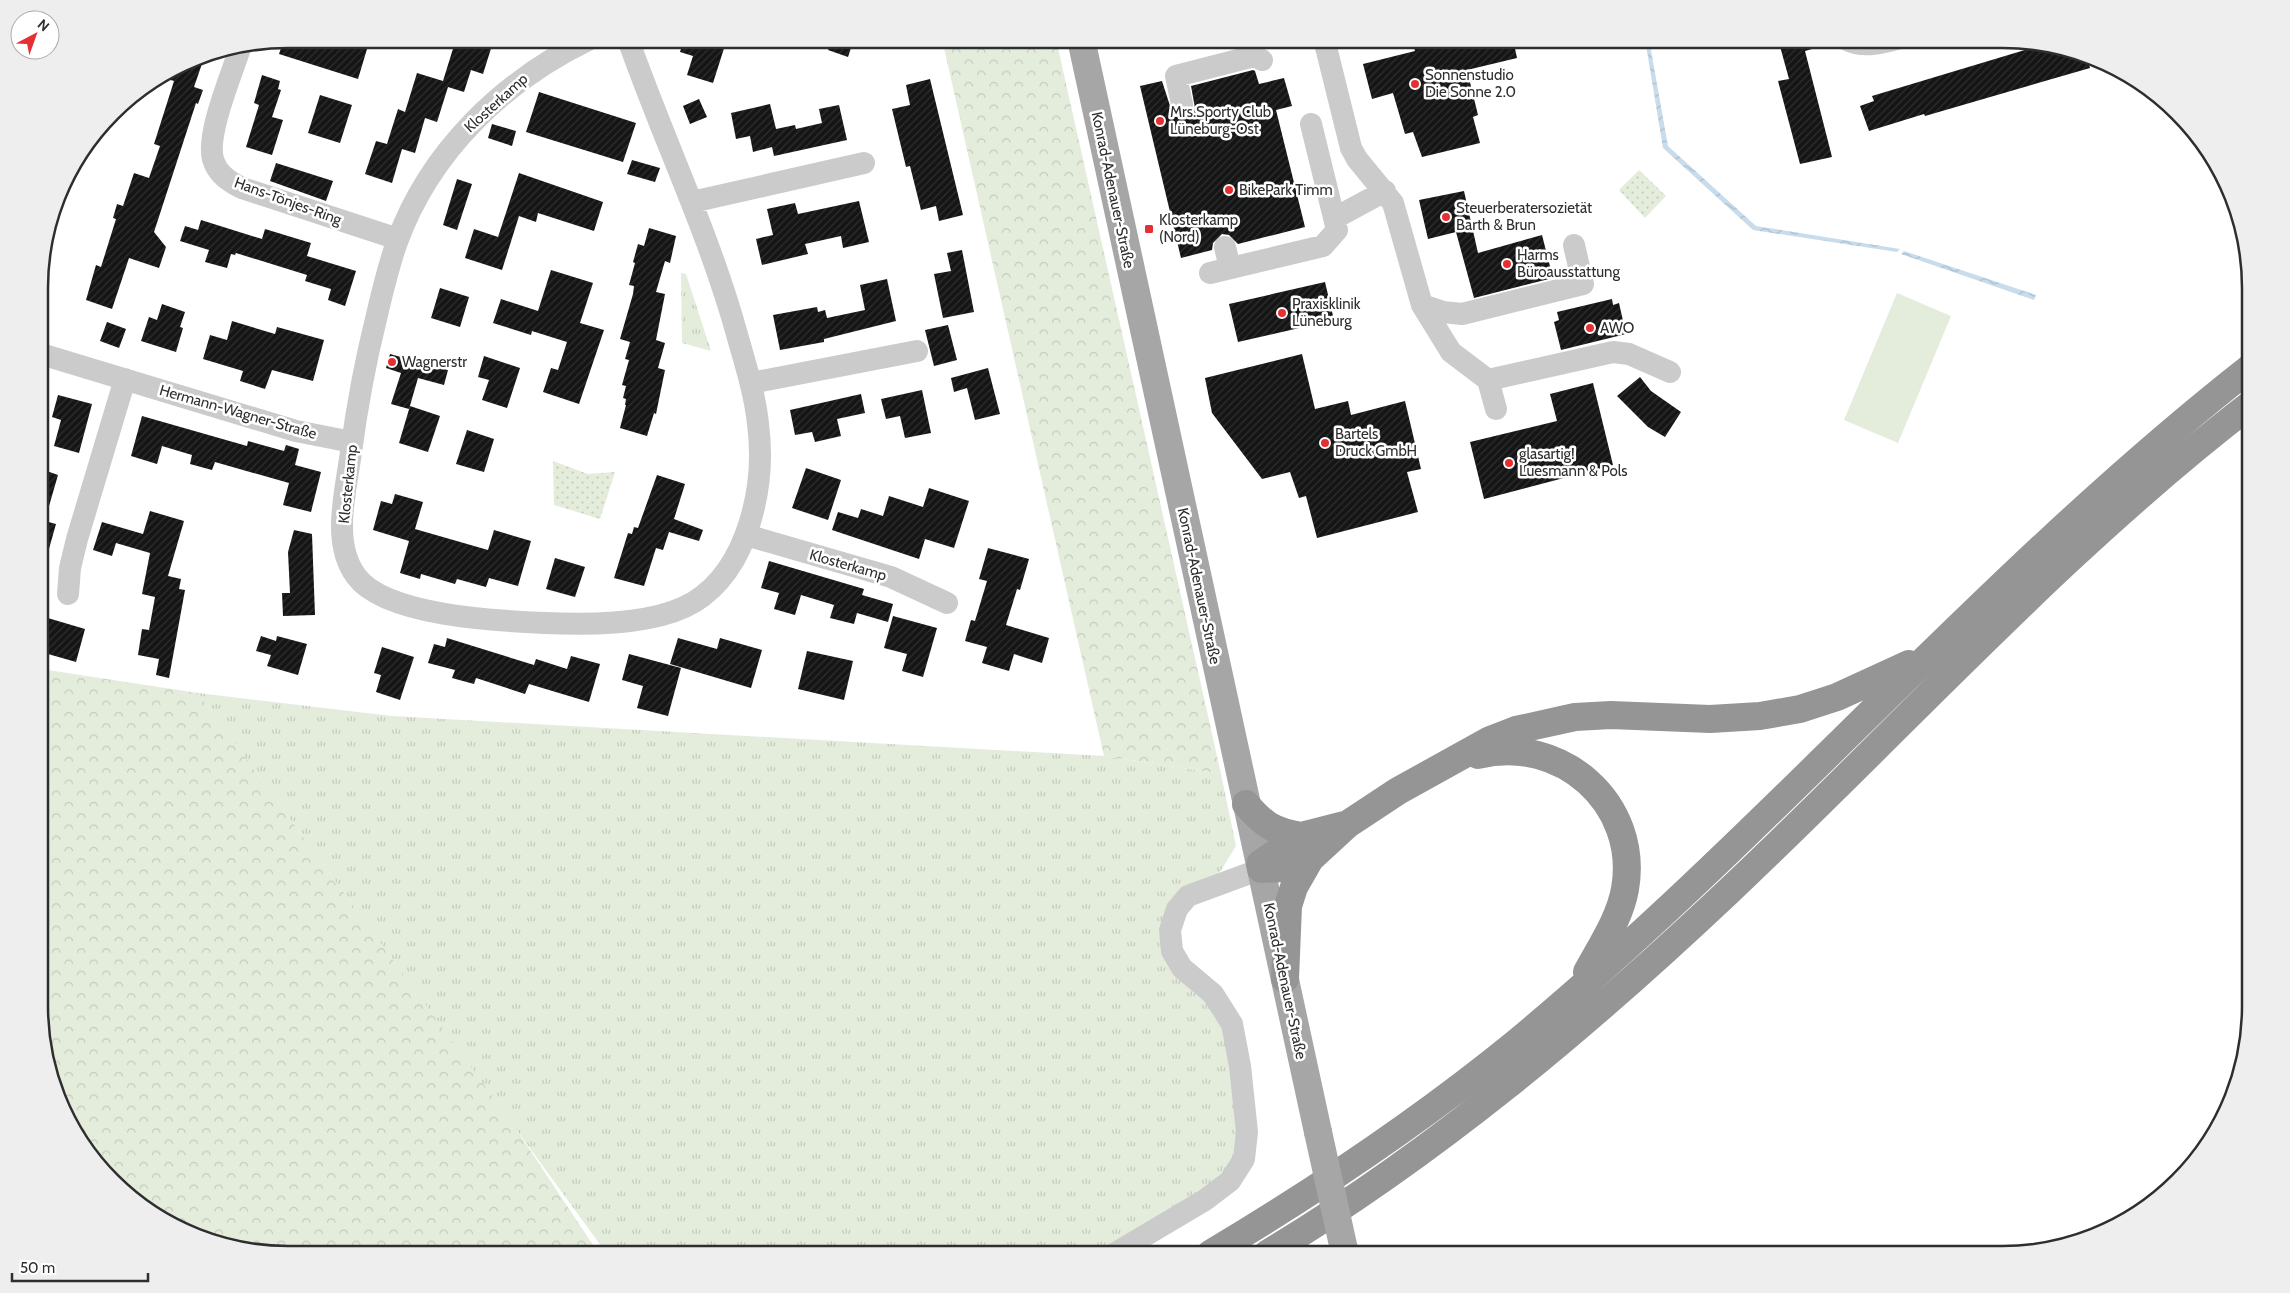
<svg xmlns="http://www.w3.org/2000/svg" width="2290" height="1293" font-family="Cabin,sans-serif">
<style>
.grass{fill:url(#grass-tufts)}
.forest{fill:url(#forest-crowns)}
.park{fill:url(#park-dots)}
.garden{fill:#e4ecdc}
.water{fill:url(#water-waves)}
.building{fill:url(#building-hatch)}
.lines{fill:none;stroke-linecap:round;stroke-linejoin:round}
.minor{stroke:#cbcbcb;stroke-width:22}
.major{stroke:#a6a6a6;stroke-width:28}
.highway{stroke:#959595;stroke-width:28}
.major-bridge{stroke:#a6a6a6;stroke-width:28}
.poi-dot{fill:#e53033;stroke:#fff;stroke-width:2}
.labels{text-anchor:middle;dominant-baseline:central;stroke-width:5;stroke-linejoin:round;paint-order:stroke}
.poi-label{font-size:15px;fill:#2e2e2e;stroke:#fff;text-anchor:start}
.street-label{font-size:15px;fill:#2e2e2e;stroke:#fff}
.rim{fill:none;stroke:#2e2e2e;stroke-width:2.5}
</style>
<defs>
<pattern id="grass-tufts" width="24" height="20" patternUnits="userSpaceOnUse" patternTransform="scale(1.25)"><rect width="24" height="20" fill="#e4ecdc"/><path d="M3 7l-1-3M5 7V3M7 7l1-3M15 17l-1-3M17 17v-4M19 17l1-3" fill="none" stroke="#c4cbbd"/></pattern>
<pattern id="forest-crowns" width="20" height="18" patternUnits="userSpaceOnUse" patternTransform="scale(1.25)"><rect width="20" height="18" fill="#e4ecdc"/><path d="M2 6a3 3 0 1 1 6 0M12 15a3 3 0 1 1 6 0" fill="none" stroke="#c4cbbd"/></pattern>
<pattern id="park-dots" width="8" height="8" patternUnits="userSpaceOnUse" patternTransform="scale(1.25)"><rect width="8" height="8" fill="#e4ecdc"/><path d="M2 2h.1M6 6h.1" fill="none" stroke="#c4cbbd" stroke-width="1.8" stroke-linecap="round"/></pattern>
<pattern id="water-waves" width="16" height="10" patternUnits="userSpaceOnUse" patternTransform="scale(1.25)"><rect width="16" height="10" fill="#c8dcec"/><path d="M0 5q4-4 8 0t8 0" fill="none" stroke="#acbdcb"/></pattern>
<pattern id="building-hatch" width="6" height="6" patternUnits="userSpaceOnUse" patternTransform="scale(1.25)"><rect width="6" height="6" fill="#151515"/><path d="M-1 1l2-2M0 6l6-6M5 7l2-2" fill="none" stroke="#2f2f2f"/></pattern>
</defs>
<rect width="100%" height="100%" fill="#fff"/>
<path class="grass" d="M681,273L686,274L711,351L682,343Z
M198,693L392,716L1104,756L1221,774L1236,846L1220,872L1170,904L1159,927L1163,952L1207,998L1225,1026L1233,1066L1237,1157L1225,1177L1201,1194L1097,1254H607Z"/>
<path class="forest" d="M942,39H1056L1221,774L1104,756Z
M41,669L198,693L512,1123L599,1254H287L223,1246L163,1221L123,1192L80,1144L52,1086L41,1038Z"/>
<path class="park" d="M1639,170L1666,196L1645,218L1619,190Z
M553,461L588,474L615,472L600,519L554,505Z"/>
<path class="garden" d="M1897,293L1951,316L1898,443L1844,420Z"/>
<path class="water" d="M1645,39H1649L1668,146L1756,226L1900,249L1897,252L1753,230L1663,148Z
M1904,251L2036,295L2034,300L1901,254Z"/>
<path class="building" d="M284,39H370L358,79L279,54Z
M456,39H494L483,74L471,70L464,92L448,87L437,122L425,118L415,153L402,149L392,183L365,174L376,141L387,144L398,109L405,112L417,73L443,81Z
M684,39H727L713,83L687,75L693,56L680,52Z
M832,39H854L848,57L828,50Z
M1412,39H1513L1517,58L1467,70L1478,115L1473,117L1480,143L1422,157L1413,132L1405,134L1393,93L1372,99L1363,64L1415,51Z
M1778,39H1832L1833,43L1805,51L1832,157L1800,164L1778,81L1789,79Z
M2045,44L2067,47L2086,55L2090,68L1925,116L1924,114L1869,131L1860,106L1874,101L1872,96Z
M205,55L194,87L203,90L198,104L196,103L154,232L166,247L159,268L129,258L112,309L86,300L96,265L101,267L116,219L113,218L117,204L123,206L134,173L149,178L160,146L154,144L174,81L161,77L192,58Z
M1253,70L1255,71L1259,84L1284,78L1292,106L1276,110L1305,227L1238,244L1229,235L1222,234L1213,243L1212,250L1181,258L1140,86L1162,81L1172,112L1184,117L1190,114L1195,108L1191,86Z
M262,75L280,81L278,89L281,90L272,117L283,120L272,155L246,147L259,105L254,103Z
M930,79L963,215L939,221L936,206L921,210L910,166L906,167L892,109L910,105L906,85Z
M539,92L636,123L623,162L526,132Z
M320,95L352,105L340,143L308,133Z
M699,99L707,117L690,124L683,106Z
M770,104L776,129L795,125L796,129L822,123L819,109L839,105L847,140L774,156L772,147L753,152L750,136L736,139L731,113Z
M492,124L516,131L512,146L488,138Z
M632,160L660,168L655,182L627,174Z
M276,163L333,181L326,201L270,181Z
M519,173L603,202L594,231L538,213L536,222L519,216L502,270L465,258L474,229L498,237Z
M457,179L472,184L457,230L443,225Z
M1464,191L1478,253L1542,235L1553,278L1474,298L1456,232L1428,239L1419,200Z
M859,201L869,242L843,248L841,236L805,244L808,254L762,265L756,239L773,235L767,209L795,203L798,214Z
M201,220L262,239L265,229L311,243L307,256L356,271L345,306L328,300L331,289L305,281L307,275L236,253L235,255L231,254L227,268L205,262L209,250L180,241L185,226L198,230Z
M649,228L676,236L670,263L665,261L656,292L665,294L656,340L665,343L658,368L665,370L656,414L654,413L647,436L620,428L626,405H625L626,399L623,398L626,386L622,385L629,360L625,359L630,342L620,339L633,294L634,286L629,285L635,263L633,262L638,244L644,246Z
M962,250L974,312L943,318L934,274L951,271L947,253Z
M551,270L593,283L580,323L604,330L579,404L543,392L551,368L558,370L567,342L532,331L531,335L493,323L501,299L538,311Z
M887,279L896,321L824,339V342L780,350L773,315L817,307L818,312L825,310L827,318L865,310L860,285Z
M1325,282L1334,320L1238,342L1229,304Z
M440,288L469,297L460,327L431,318Z
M1612,299L1613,305L1619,303L1626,334L1561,350L1554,322L1559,320L1557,312Z
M162,304L185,312L180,327L183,328L176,352L141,341L149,317L157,320Z
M232,321L275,334L277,327L324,340L313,381L272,370L265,389L240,381L243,371L203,359L210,335L227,340Z
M107,322L126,329L119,348L100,341Z
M948,325L957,360L934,366L925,330Z
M390,354L448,370L444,385L418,378L409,409L391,404L401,373L386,368Z
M1302,354L1315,409L1348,401L1351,415L1405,401L1421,469L1407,472L1418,512L1317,538L1306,496L1299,498L1290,472L1262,479L1212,413L1205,378Z
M484,356L520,368L507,408L482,400L489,380L478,377Z
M988,368L1000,414L975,420L967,388L954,392L951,378Z
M1640,377L1651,391L1681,412L1665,437L1648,427L1617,396Z
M1593,383L1613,465L1484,499L1470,442L1557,421L1550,394Z
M922,390L931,433L905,438L900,416L886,419L881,399Z
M861,394L865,413L837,419L841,436L815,442L812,432L795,435L790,410Z
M58,395L92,404L79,453L54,446L61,420L52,417Z
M410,406L440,416L428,452L399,443Z
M142,416L247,446L248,441L284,451L286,445L299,449L295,465L321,472L311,512L283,505L289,483L215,462L212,470L190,464L192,455L162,446L157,464L131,456Z
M467,430L494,439L484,472L456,464Z
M806,468L841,480L828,520L792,508Z
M41,469L58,475L45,520H41L56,524L45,563L41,562Z
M657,475L685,484L674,519L703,530L699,541L669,532L663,550L656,548L644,586L614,578L628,533L632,534L634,527L638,528Z
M929,488L969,501L954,548L925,539L919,559L832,530L838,512L858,518L861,509L883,516L889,496L923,507Z
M395,494L423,502L415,529L488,550L494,530L531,541L518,586L489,578L486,587L457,579L455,584L421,574L420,579L400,573L409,541L373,530L381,501L392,504Z
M150,511L184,521L168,576L181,579L179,589L185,590L169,678L156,675L159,659L138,655L142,629L149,630L155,597L142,594L150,553L116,543L112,556L93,550L102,522L143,534Z
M294,530L312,534L315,615L283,616L282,593H290L288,552Z
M988,548L1029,559L1020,590L1017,589L1006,625L1049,638L1042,663L1014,654L1009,671L982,663L987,647L965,641L971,620L975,621L987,581L979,579Z
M555,558L585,567L575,597L546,589Z
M769,561L864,589L862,595L893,604L888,622L857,613L854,624L830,618L834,605L801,595L795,615L774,609L779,593L761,588Z
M41,616L85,629L76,662L41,652Z
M893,616L937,628L923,677L902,671L907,654L884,648Z
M261,636L276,641L277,636L307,644L298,675L267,666L271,655L256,651Z
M447,638L534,665L536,659L567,669L571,656L600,664L589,702L529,684L525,694L476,678L474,684L452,678L455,670L428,663L434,644L445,647Z
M678,638L717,649L720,638L762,650L751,688L670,664Z
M382,647L414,657L400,700L376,692L381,675L374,673Z
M807,651L853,661L844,700L798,689Z
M629,654L681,668L668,716L637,708L643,686L622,680Z"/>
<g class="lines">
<path class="minor" d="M590,39C504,80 430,151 397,242C388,267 382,293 376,319C365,363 357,407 351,452C346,491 331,542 356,576C385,616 498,621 545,623C588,625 656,625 694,602C749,568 766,485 758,424C755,395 746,366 738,338C710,235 663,139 628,39
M1324,39L1351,148L1357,159L1393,203L1422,305L1451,352L1488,380L1613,352L1629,354L1670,372
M1845,39C1862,48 1879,44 1897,39
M240,48C232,74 206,134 213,159C217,174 230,182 242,188L398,239
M1182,104L1176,76L1254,56L1262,60
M692,202L864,163
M1335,218L1385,191
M1225,247L1230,268
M1210,273L1323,246L1337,230L1311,124
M1422,305L1443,312L1462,314L1583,284L1574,245
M41,354L296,431L352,442
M1488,380L1496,409
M751,383L917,351
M746,535L891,577L947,603
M68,594L70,568L77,539L125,379
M1114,1254L1205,1200L1230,1181L1244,1159L1247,1132L1240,1066L1232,1024L1213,994L1182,968L1172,951L1170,930L1177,909L1188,896L1261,869"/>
<path class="major" d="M1081,39L1318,1132"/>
<path class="highway" d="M1478,755C1560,734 1640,803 1625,889C1620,918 1601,946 1587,972
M1246,804C1264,825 1273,831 1301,836
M1260,864L1301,836L1344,825
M1261,869L1285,868L1310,859L1348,824L1398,791L1490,740L1516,730L1575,717L1611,715L1710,719L1760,716L1800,709L1837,697L1909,664
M1285,979L1288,906L1294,887L1310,859
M1210,1254C1317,1190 1419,1122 1516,1043C1772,831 1988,573 2251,367
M1267,1254C1436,1152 1586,1026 1729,891C1902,728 2062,549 2251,404"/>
<path class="major-bridge" d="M1318,1132L1345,1254"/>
</g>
<g class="poi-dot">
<circle cx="1415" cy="84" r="5"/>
<circle cx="1160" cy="121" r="5"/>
<circle cx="1229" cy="190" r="5"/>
<circle cx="1446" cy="217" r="5"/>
<rect x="1144" y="224" width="10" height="10" rx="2.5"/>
<circle cx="1507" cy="264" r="5"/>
<circle cx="1282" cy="313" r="5"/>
<circle cx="1590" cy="328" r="5"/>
<circle cx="392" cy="362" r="5"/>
<circle cx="1325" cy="443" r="5"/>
<circle cx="1509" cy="463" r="5"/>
</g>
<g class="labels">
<g class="poi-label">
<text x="1425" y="75">Sonnenstudio<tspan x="1425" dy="17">Die Sonne 2.0</tspan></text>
<text x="1170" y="112">Mrs.Sporty Club<tspan x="1170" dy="17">Lüneburg-Ost</tspan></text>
<text x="1239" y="190">BikePark Timm</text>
<text x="1456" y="208">Steuerberatersozietät<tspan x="1456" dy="17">Barth &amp; Brun</tspan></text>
<text x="1159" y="220">Klosterkamp<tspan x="1159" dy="17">(Nord)</tspan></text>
<text x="1517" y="255">Harms<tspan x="1517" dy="17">Büroausstattung</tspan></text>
<text x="1292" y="304">Praxisklinik<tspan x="1292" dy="17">Lüneburg</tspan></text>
<text x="1600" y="328">AWO</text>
<text x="402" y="362">Wagnerstr</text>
<text x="1335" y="434">Bartels<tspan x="1335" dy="17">Druck GmbH</tspan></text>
<text x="1519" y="454">glasartig!<tspan x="1519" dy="17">Luesmann &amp; Pols</tspan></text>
</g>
<g class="street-label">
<text transform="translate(496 103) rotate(-42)">Klosterkamp</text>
<text transform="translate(1113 190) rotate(78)">Konrad-Adenauer-Straße</text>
<text transform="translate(288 201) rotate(20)">Hans-Tönjes-Ring</text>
<text transform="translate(238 412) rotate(16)">Hermann-Wagner-Straße</text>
<text transform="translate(348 484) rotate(-84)">Klosterkamp</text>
<text transform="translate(848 565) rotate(16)">Klosterkamp</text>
<text transform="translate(1199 586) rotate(78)">Konrad-Adenauer-Straße</text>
<text transform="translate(1285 981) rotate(78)">Konrad-Adenauer-Straße</text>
</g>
</g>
<path d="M0 0H2290V1293H0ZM288 48H2002A240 240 0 0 1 2242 288V1006A240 240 0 0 1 2002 1246H288A240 240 0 0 1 48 1006V288A240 240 0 0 1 288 48Z" fill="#eee" fill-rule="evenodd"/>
<path class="rim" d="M288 48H2002A240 240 0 0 1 2242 288V1006A240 240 0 0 1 2002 1246H288A240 240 0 0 1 48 1006V288A240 240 0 0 1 288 48Z"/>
<g transform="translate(35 35) rotate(41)"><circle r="24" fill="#ffffff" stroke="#ababab"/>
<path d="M0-4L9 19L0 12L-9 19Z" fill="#e53033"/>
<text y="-8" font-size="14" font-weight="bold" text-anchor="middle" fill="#2e2e2e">N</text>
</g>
<path d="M12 1273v8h136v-8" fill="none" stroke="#2e2e2e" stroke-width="2.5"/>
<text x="20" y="1273" font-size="15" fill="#2e2e2e" stroke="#ffffff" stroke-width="4" paint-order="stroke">50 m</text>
</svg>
